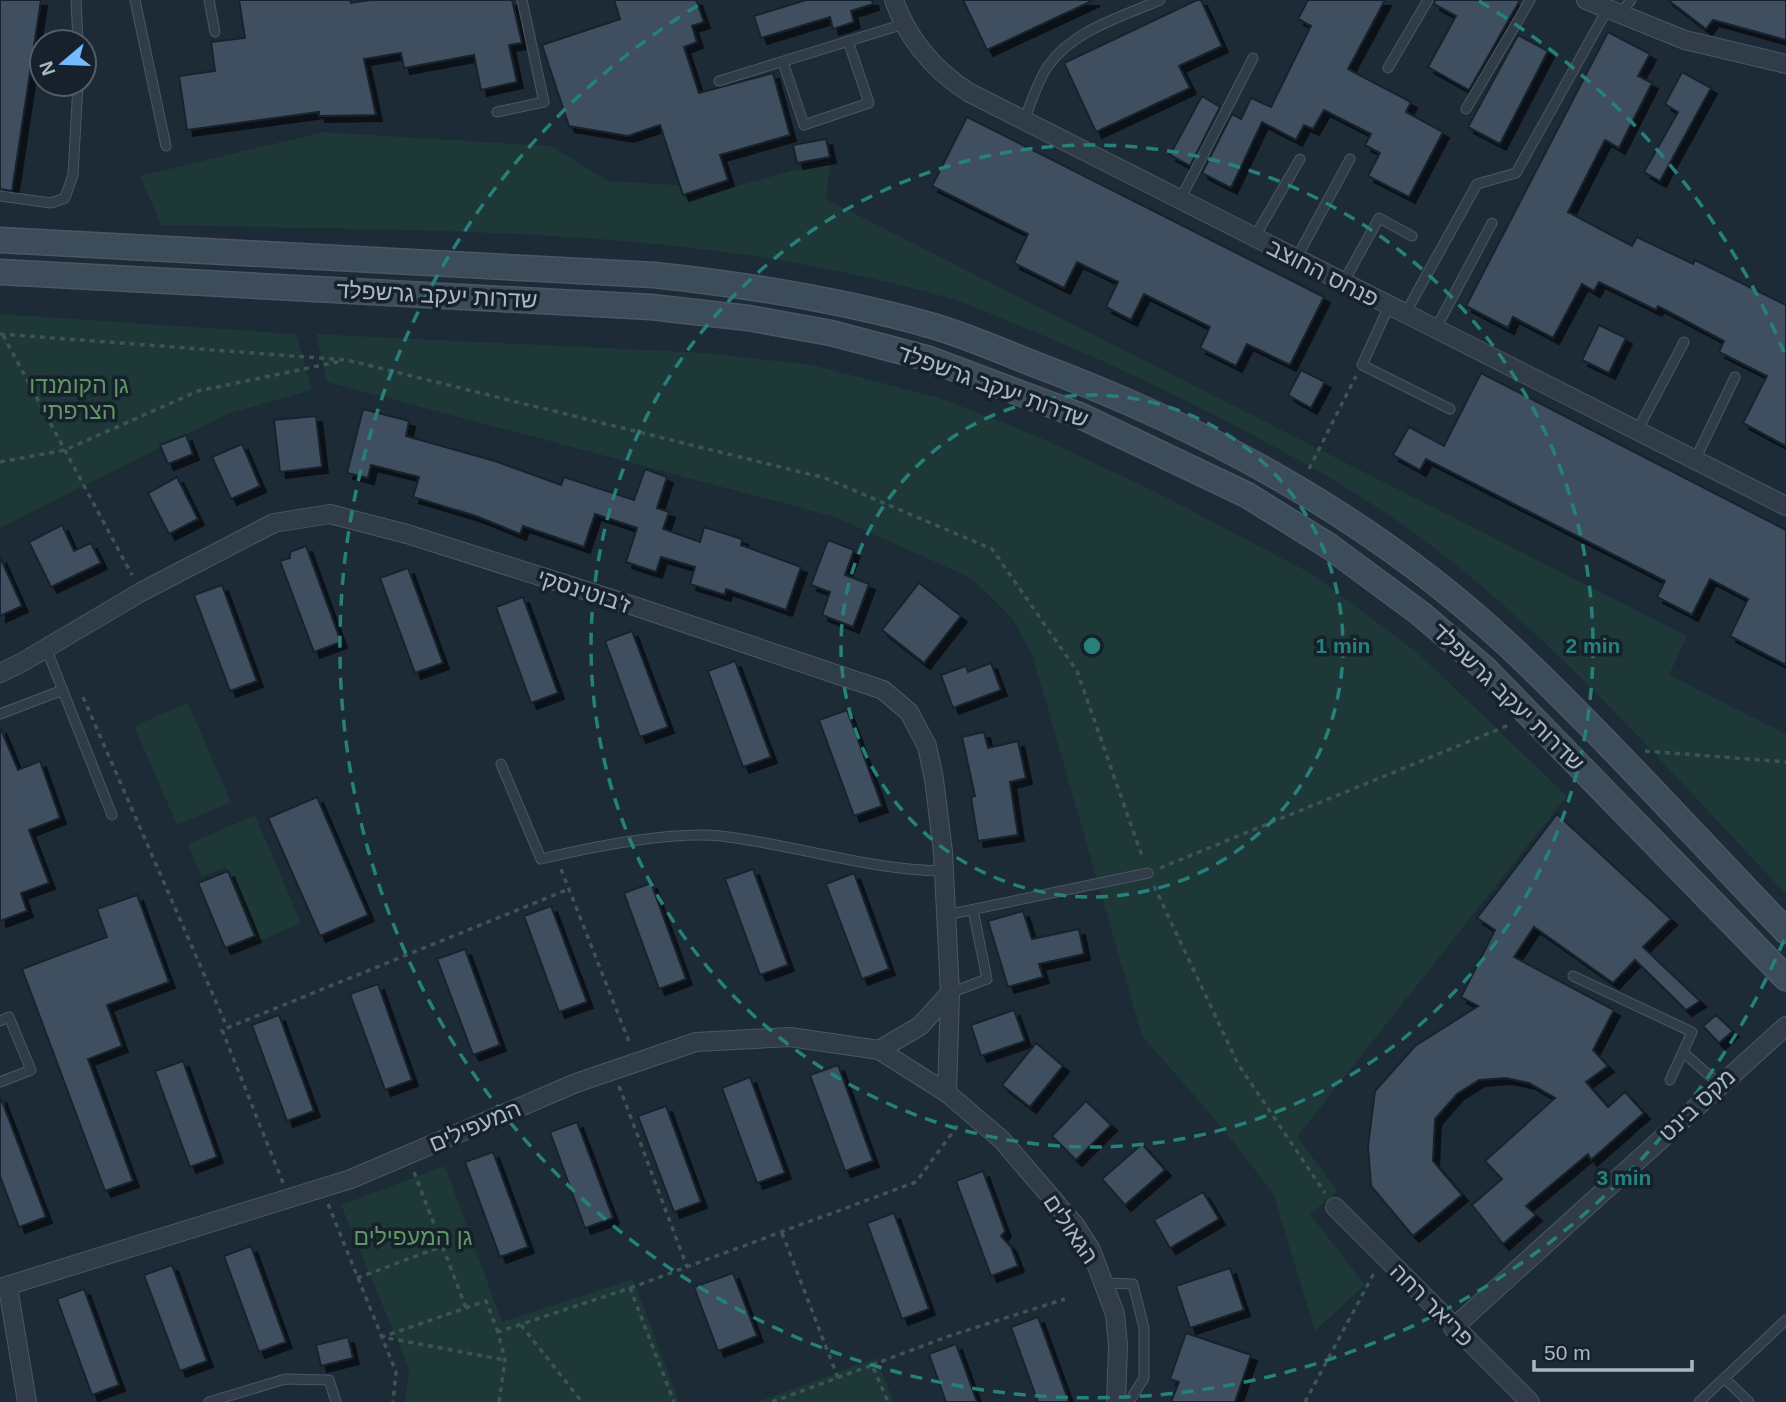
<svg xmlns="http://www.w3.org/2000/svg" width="1786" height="1402" font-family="Helvetica,'Noto Sans Hebrew',sans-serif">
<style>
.green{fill:#1e3737}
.building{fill:#3f505f;stroke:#18232d;stroke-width:2;filter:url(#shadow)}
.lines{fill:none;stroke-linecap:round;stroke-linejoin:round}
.lane-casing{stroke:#4b5762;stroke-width:11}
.street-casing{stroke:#4b5762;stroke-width:20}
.secondary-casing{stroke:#4b5762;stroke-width:27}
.path{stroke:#3c5454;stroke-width:3.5;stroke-dasharray:5 5;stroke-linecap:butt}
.lane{stroke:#303c47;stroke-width:9}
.street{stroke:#303c47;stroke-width:18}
.secondary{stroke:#3d4c5a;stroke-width:24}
.ring{fill:none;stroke:#26807b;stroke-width:3.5;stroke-dasharray:12 9}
.labels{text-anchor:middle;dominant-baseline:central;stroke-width:7;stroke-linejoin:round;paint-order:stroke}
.street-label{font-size:23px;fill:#a9b7c5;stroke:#16212b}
.park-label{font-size:23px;fill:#609666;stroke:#16212b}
.centre{fill:#26807b;stroke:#16212b;stroke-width:3.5}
.ring-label{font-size:21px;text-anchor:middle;font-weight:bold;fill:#26807b;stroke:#16212b;stroke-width:7;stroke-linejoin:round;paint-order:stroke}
</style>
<defs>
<filter id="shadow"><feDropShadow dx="6" dy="6" stdDeviation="0" flood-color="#0009"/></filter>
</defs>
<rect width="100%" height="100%" fill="#1c2b36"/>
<path class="green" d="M323,132L551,146L608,181L679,185L686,200L831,160L826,199L1687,636L1669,675L1786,734V894C1670,772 1559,642 1424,540C1357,490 1284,451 1210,413C1147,381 1083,351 1017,325C995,316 972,305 948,298C693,224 425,232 161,225L140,176Z
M0,314L296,334L312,390L227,414L0,528Z
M316,334L709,353L812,365L937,397L1037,436L1156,492L1312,574L1419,654L1567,796L1297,1137L1338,1191L1310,1214L1365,1285L1315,1331L1273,1193L1220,1125L1142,1036L1032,654L1012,618L971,578L835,517L327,382Z
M188,703L231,802L177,825L134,726Z
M255,815L301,923L257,942L225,867L202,877L188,844Z
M445,1166L502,1322L633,1279L679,1402H405L409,1369L341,1205Z
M876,1358L894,1402H757Z"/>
<path class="building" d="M0,0H41L12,191L0,189Z
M239,0H350L351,3L370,0H512L522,43L509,45L517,82L481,90L474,55L404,68L401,53L364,59L376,115L319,116V112L187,130L179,76L215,71L211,42L245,38Z
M614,0H696L704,22L692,26L697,42L684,47L699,93L773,73L790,135L720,155L728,180L683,195L660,125L628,136L569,126L542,45L620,19Z
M806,0H872L873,4L851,11L854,22L833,29L830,17L761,38L754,16Z
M963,0H1094L987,50Z
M1197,0H1201L1222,46L1179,66L1190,88L1096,132L1064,63Z
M1308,0H1385L1348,69L1411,102L1406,112L1443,132L1409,197L1368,176L1380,153L1365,145L1371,134L1324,110L1313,129L1304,125L1296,140L1262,122L1231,188L1202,173L1232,114L1241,119L1251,98L1271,107L1311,26L1298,19Z
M1435,0H1520L1469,90L1428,67L1456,16L1434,4Z
M1668,0H1786V40L1713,20L1706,29Z
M1608,32L1650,54L1638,76L1652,83L1619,148L1605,140L1568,212L1632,246L1637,237L1693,264L1695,260L1786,305V446L1743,423L1767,376L1719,352L1724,341L1658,306L1656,310L1599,282L1594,291L1582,284L1553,338L1513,317L1508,328L1466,306Z
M1518,35L1548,51L1500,144L1468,127Z
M1682,72L1711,88L1660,181L1644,172L1678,112L1665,104Z
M1202,96L1220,107L1190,166L1170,155Z
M967,117L1324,297L1290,365L1247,344L1236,366L1200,348L1210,327L1144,294L1131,320L1106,307L1118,282L1077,262L1064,288L1014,263L1028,234L932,186Z
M826,139L830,157L797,163L793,145Z
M1599,325L1626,338L1609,373L1582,360Z
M1301,370L1325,382L1311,408L1288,395Z
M1481,373L1786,530V665L1730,636L1748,599L1710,579L1692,615L1657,597L1665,581L1426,459L1420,470L1393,455L1409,427L1444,446Z
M363,409L409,421L406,436L495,461L561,485L564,477L634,500L645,469L667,477L657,508L669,512L663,529L700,542L704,527L742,539L741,545L801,567L786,610L726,589L725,595L690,584L695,567L661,557L656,572L626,562L637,528L595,514L584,547L523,526L520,534L476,516L413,497L419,477L371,465L368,478L347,473Z
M316,416L322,467L280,472L274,420Z
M186,435L193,454L168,464L160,445Z
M242,444L260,486L231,499L212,457Z
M177,477L198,519L169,534L148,493Z
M62,525L74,551L91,543L101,563L51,587L29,542Z
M828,540L854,550L845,575L869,584L853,627L822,615L830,592L811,585Z
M306,546L341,642L314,652L280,561L290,558V552Z
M0,557L22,606L0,616Z
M408,568L443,663L415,673L380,578Z
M919,583L961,616L924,663L882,630Z
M222,585L257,681L230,691L194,595Z
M523,597L558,693L531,703L496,607Z
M632,631L668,727L640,737L605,641Z
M735,661L771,757L743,767L708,671Z
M991,663L1001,690L953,708L941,675L966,666L968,672Z
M847,710L882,806L854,816L819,720Z
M0,727L18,770L40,761L60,818L29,830L49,883L21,893L27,911L0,921Z
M984,732L988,748L1018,741L1026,778L1010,782L1018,835L978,841L971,797L975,796L962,737Z
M317,797L368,915L320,936L268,818Z
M1557,814L1671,919L1643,947L1700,1001L1686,1010L1635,960L1613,983L1534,927L1514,957L1614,1010L1593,1050L1608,1066L1586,1082L1608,1107L1625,1092L1644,1113L1591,1160L1588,1154L1526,1206L1536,1215L1503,1244L1472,1205L1502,1179L1485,1161L1555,1098L1529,1083L1506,1078L1479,1080L1457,1094L1435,1119L1433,1161L1462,1195L1413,1236L1371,1186L1368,1146L1375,1091L1415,1046L1478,1006L1461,997L1495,930L1477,918Z
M753,869L788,965L760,975L725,879Z
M228,871L255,936L225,948L198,883Z
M854,873L889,969L862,979L826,884Z
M651,883L686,979L659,989L624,893Z
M137,895L169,982L107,1005L122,1046L88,1059L133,1181L105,1191L22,969L107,937L97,909Z
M551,906L587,1002L559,1012L524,916Z
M1023,911L1032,939L1079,929L1084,954L1039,964L1043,977L1008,987L988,921Z
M465,949L500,1045L473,1055L437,959Z
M378,984L412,1080L385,1090L350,994Z
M1014,1010L1025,1041L981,1056L971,1025Z
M279,1015L314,1111L287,1121L252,1025Z
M1716,1015L1733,1031L1719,1043L1703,1026Z
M1036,1043L1063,1066L1030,1107L1002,1085Z
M183,1061L217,1157L190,1167L155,1071Z
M838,1065L873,1161L845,1171L810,1075Z
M750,1077L785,1173L757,1183L722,1088Z
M0,1096L46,1217L19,1227L0,1176Z
M1086,1101L1111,1125L1076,1160L1052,1136Z
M666,1106L701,1202L674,1212L638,1116Z
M577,1122L613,1218L585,1228L550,1132Z
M1142,1144L1165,1170L1125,1205L1102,1179Z
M493,1152L528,1247L500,1257L465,1162Z
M983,1171L1005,1231L1001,1236L1011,1247L1018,1266L991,1276L956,1181Z
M1203,1192L1219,1219L1170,1248L1154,1220Z
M894,1213L929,1309L902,1319L867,1223Z
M251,1246L286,1342L259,1352L224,1256Z
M172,1265L207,1361L180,1371L144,1275Z
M1230,1268L1244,1310L1190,1328L1176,1286Z
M733,1273L757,1336L718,1351L694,1287Z
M84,1289L119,1385L92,1395L57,1299Z
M1038,1317L1069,1402H1038L1011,1327Z
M1186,1333L1251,1355L1235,1402H1171L1179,1382L1170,1379Z
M348,1337L353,1358L321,1366L316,1345Z
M956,1344L977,1402H946L929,1354Z"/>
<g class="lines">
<g class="lane-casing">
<path id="lane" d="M76,0L78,42
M135,0L166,146
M209,0L215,32
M1619,15L1631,0
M783,62L804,125L869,103L848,41
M1388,68L1428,0
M719,81L904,24
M1466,109L1530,0
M497,112L544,102L522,0
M1023,122C1031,104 1037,82 1048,66C1073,30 1122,17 1160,0
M0,196L51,203L65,198L73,175L78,84
M1180,200L1253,58
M1254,238L1300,159
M1296,259L1350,159
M1343,283L1379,218L1412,236
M1389,306L1362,365L1450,409
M1405,314L1477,184L1516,173L1607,10
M1435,330L1492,223
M1637,431L1684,342
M1695,460L1735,377
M46,648L112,815
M0,714L63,690
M501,764L541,859C592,847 670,831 721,836C797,845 867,870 943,871
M946,915L1148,873
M1573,976L1692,1032L1670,1080
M950,993L987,979L973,910
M0,1021L9,1017L31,1070L0,1082
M1683,1052L1720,1085
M1106,1283L1133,1284L1144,1328V1378L1129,1402
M1724,1378L1749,1402
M209,1402L285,1379L329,1380L336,1402
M1699,1402L1786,1320"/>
</g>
<g class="street-casing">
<path id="street" d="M894,0C908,40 933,69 968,92L1786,506
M1586,0L1685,40L1786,64
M0,673L21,663L141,592L274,523L330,514L407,534L634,606L883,690L909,712L927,746L934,779L943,852L950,993L947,1093
M879,1050L920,1026L950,993
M1335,1207L1530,1402
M8,1287L27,1402
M0,1288L351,1179L576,1083L696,1042L790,1037L879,1050L947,1093L1002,1140L1075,1225L1091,1250L1115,1314L1118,1346L1116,1402
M1453,1328L1786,1026"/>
</g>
<g class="secondary-casing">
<path id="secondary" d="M0,240L654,275C748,285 841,300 933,326C967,336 1001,351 1034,364C1208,429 1372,518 1508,645C1605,736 1694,836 1786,931
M0,272L651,307L748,318L831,333L926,358L1081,416L1247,495L1329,546L1421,614L1485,669L1786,978"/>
</g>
<path class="path" d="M0,334L347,360L825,478L992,549L1077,671L1143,859
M3,335L132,575
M0,462L65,450L198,391L342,361
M1309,469L1356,376
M83,697L227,1027
M1645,751L1786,762
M1160,868L1509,725
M561,869L630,1044
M1154,886L1238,1064L1325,1193
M619,1086L687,1267
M414,1172L466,1308
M283,1183L222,1030L569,889
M328,1204L396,1372L393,1402
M782,1233L838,1378
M357,1278L443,1246
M630,1288L916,1182L958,1125
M521,1325L582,1402
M498,1332L486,1301L382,1337L505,1360
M872,1365L952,1335L1065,1299
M499,1402L505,1360L498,1332L630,1288L674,1402
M772,1402L872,1365L888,1402
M1305,1402L1374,1273"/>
<use href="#lane" class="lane"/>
<use href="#street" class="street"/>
<use href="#secondary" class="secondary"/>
</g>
<g class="ring">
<circle cx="1092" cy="646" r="251"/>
<circle cx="1092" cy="646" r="501"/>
<path d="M1784 940A752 752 0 1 1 705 1M1479 1A752 752 0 0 1 1784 352"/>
</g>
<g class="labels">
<g class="street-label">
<text transform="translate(1323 273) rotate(27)">פנחס החוצב</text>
<text transform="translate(437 295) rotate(3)">שדרות יעקב גרשפלד</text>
<text transform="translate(993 386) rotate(20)">שדרות יעקב גרשפלד</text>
<text transform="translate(584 591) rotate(18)">ז'בוטינסקי</text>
<text transform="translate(1508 697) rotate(44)">שדרות יעקב גרשפלד</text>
<text transform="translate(1697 1105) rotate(-43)">מקס בינט</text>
<text transform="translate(475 1126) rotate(-23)">המעפילים</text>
<text transform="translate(1071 1229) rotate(56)">הגאולים</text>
<text transform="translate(1432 1305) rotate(45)">פריאר רחה</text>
</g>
<g class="park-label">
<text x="79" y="385">גן הקומנדו<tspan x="79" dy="26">הצרפתי</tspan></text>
<text x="413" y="1237">גן המעפילים</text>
</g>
</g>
<circle cx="1092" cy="646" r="10" class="centre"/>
<g class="ring-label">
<text x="1343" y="653">1 min</text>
<text x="1593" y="653">2 min</text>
<text x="1624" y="1185">3 min</text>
</g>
<g transform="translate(63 63) rotate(251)"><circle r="33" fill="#16212b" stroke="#515d69" stroke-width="2"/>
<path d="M0-5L12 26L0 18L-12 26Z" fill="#74baff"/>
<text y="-10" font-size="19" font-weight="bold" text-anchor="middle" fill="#a9b7c5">N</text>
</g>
<path d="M1534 1360v10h158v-10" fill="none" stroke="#a9b7c5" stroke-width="3.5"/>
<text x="1544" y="1360" font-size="21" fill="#a9b7c5" stroke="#16212b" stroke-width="5" paint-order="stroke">50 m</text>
</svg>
